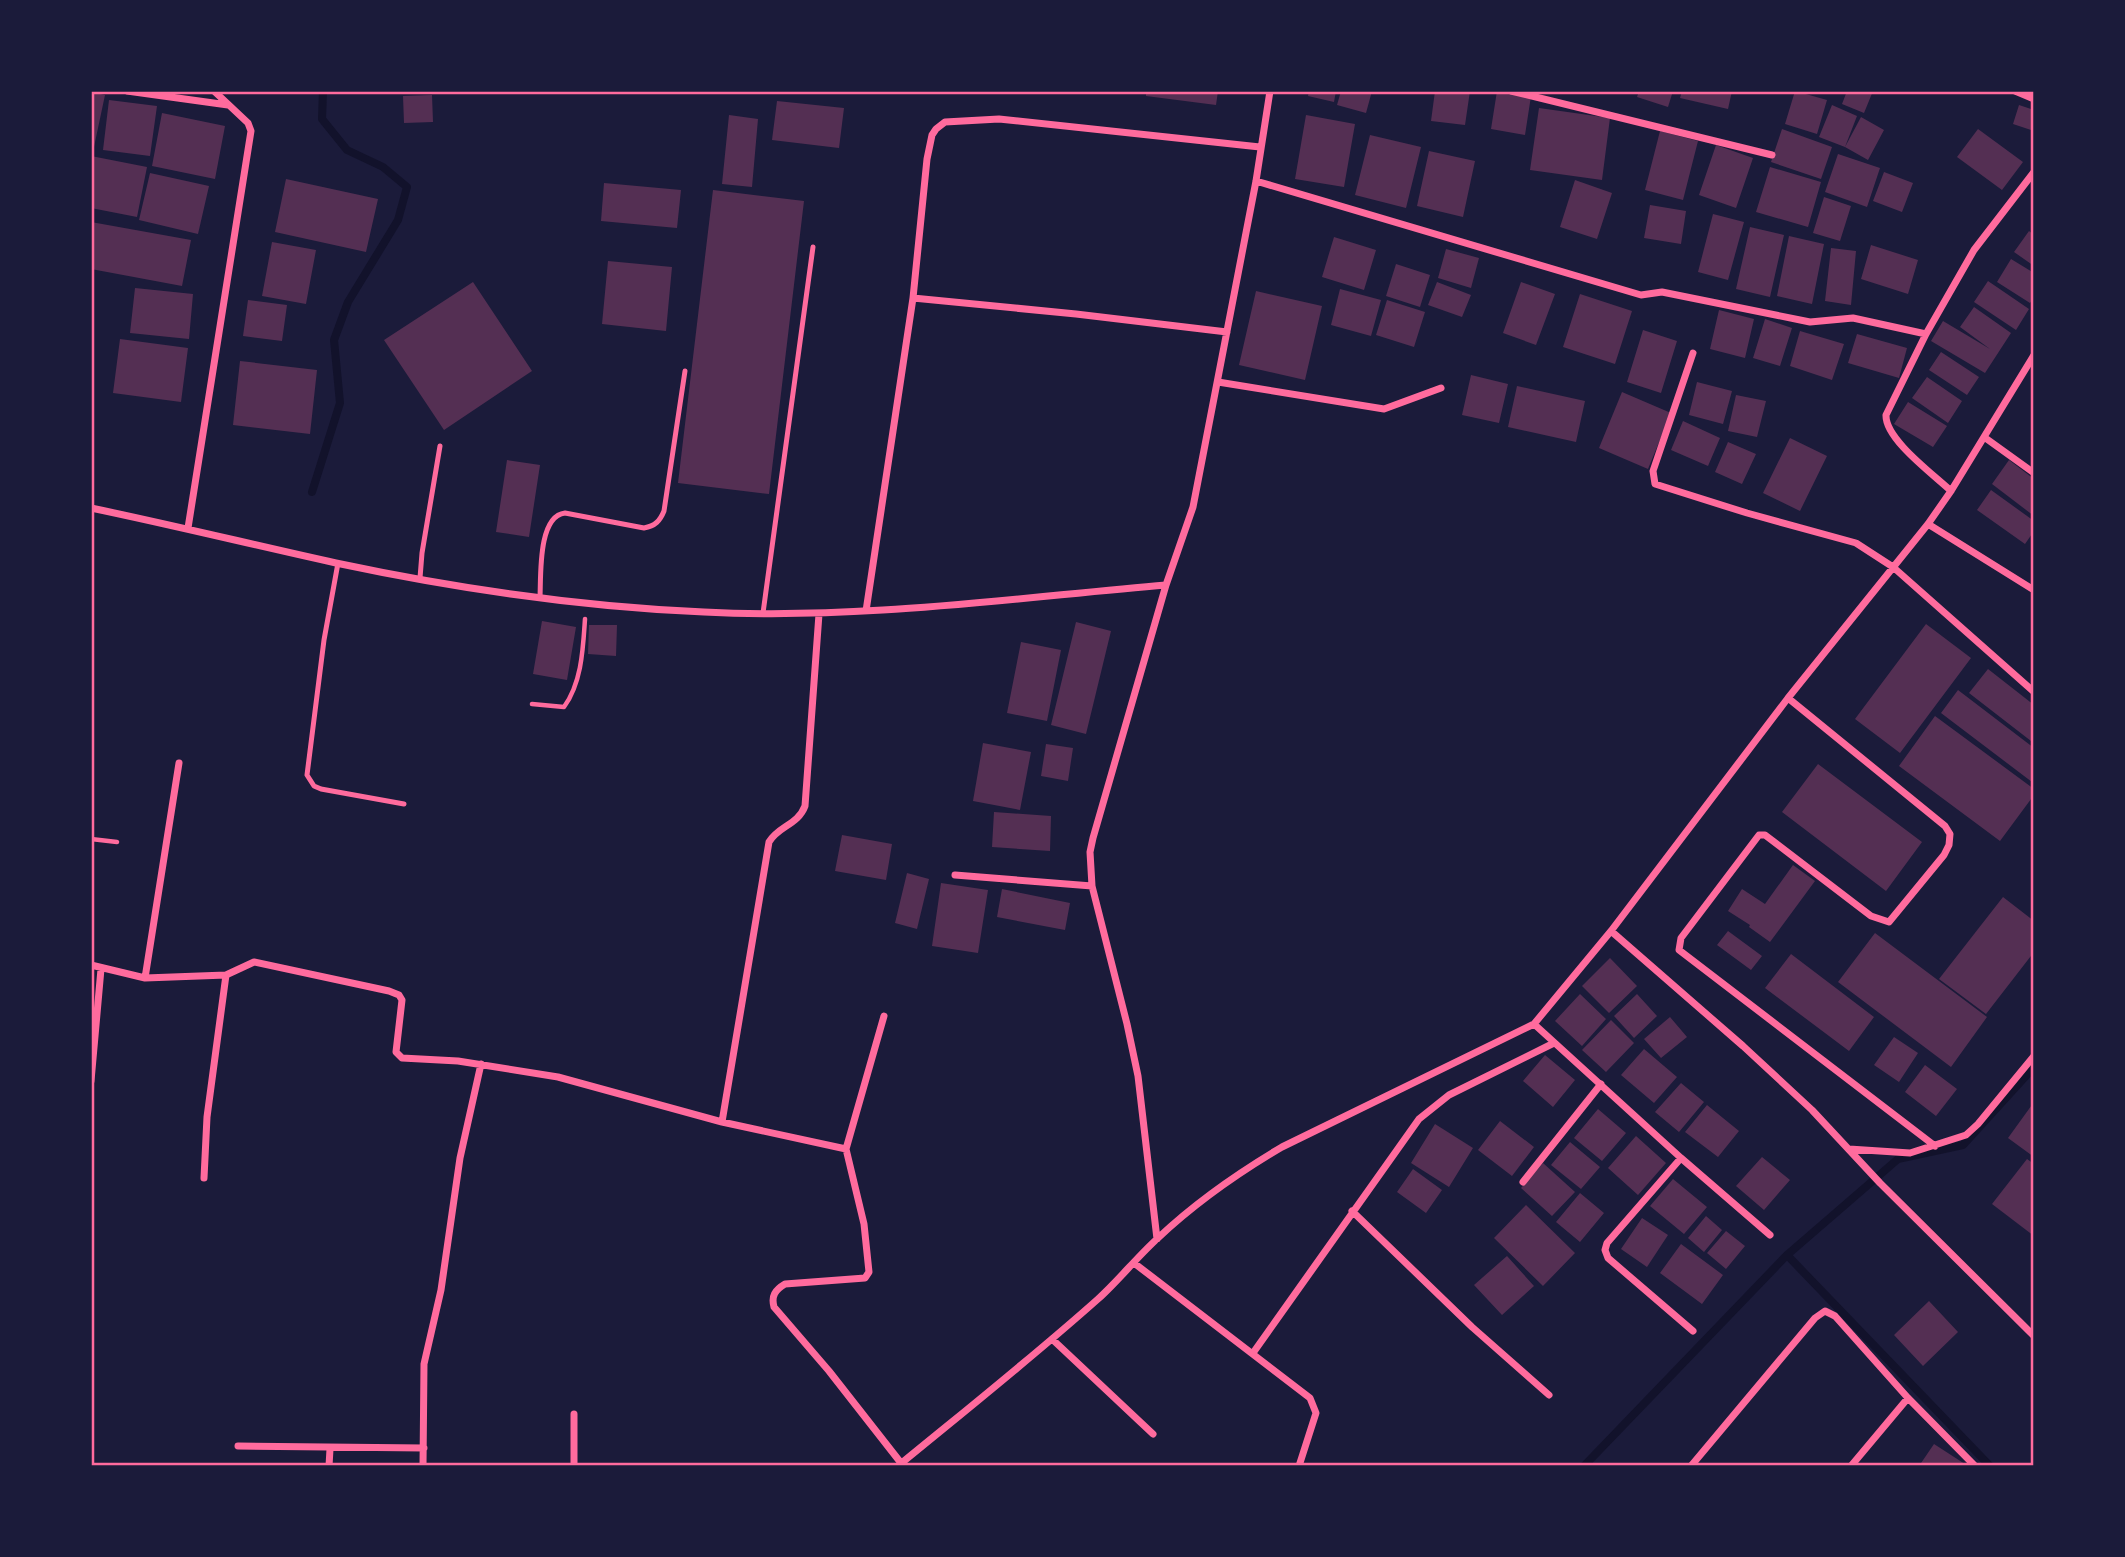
<svg xmlns="http://www.w3.org/2000/svg" width="2125" height="1557" font-family="Roboto,sans-serif">
<style>
.lines{fill:none;stroke-linecap:round;stroke-linejoin:round}
.stream{stroke:#12122b;stroke-width:8}
.building{fill:#542f53}
.path{stroke:#ff6b9d;stroke-width:4.5}
.service{stroke:#ff6b9d;stroke-width:5}
.minor{stroke:#ff6b9d;stroke-width:7}
.neatline{fill:none;stroke:#ff6b9d;stroke-width:2.5}
</style>
<rect width="100%" height="100%" fill="#1b1b3a"/>
<g class="lines">
<path class="stream" d="M312,492L340,403L334,340L348,302L398,220L407,187L383,167L347,150L322,119L323,91
M1787,1255L1990,1466
M1584,1466L1787,1255L1898,1159L1963,1145L2034,1067"/>
</g>
<path class="building" d="M1146,91H1218L1216,105L1146,96Z
M1309,91H1336L1334,102L1308,96Z
M1341,91H1372L1366,113L1337,105Z
M1435,91H1470L1465,125L1431,121Z
M1497,91L1531,96L1525,135L1491,129Z
M1639,91H1673L1668,107L1637,97Z
M1682,91H1732L1728,109L1680,98Z
M1795,91L1827,100L1817,134L1785,124Z
M1847,91H1873L1864,113L1842,104Z
M91,92L105,95L94,147L91,146Z
M432,95L433,122L404,123L403,96Z
M109,100L157,106L150,156L103,150Z
M777,101L844,108L839,148L772,140Z
M1832,105L1857,116L1845,147L1819,137Z
M2019,105L2034,110V131L2013,124Z
M1539,108L1610,118L1602,180L1530,170Z
M162,113L225,126L215,179L152,166Z
M729,115L758,119L752,187L722,184Z
M1306,115L1355,124L1344,187L1295,179Z
M1861,117L1884,130L1868,160L1845,147Z
M1782,129L1832,147L1821,179L1771,162Z
M1978,129L2023,162L2002,190L1957,157Z
M1660,131L1698,141L1683,200L1645,190Z
M1370,135L1421,147L1406,208L1355,195Z
M1716,145L1753,158L1736,208L1699,195Z
M1429,151L1475,161L1463,217L1417,206Z
M1838,154L1880,168L1867,207L1825,192Z
M91,156L147,167L137,217L91,208Z
M1770,167L1821,182L1808,227L1756,212Z
M1884,172L1913,183L1902,212L1873,201Z
M150,173L209,186L198,234L139,220Z
M286,179L378,199L366,252L275,232Z
M1575,180L1612,193L1597,239L1560,227Z
M604,183L681,190L677,228L601,221Z
M713,190L804,201L769,494L678,483Z
M1824,197L1851,206L1840,241L1813,233Z
M1650,205L1686,211L1681,244L1644,238Z
M1713,214L1744,222L1728,280L1698,272Z
M91,222L191,240L182,286L91,269Z
M1750,227L1784,235L1770,297L1736,289Z
M2029,231L2034,235V266L2014,252Z
M1789,236L1824,244L1812,304L1777,296Z
M1334,237L1376,250L1364,290L1322,277Z
M272,242L316,250L306,304L262,296Z
M1871,245L1918,260L1908,294L1861,279Z
M1831,248L1856,251L1851,305L1825,301Z
M1446,249L1479,258L1471,288L1438,278Z
M2011,259L2034,273V297L2030,303L1997,282Z
M608,261L672,267L666,331L602,324Z
M1396,264L1430,275L1420,307L1386,296Z
M1988,281L2029,309L2016,330L1974,302Z
M473,282L532,371L444,430L384,340Z
M1437,282L1471,295L1462,317L1428,305Z
M1521,282L1555,294L1536,345L1503,333Z
M135,288L193,294L189,339L130,333Z
M1340,289L1381,300L1371,336L1331,325Z
M1256,291L1322,306L1305,380L1239,365Z
M1580,294L1632,311L1615,364L1563,347Z
M248,300L287,305L282,341L243,336Z
M1387,300L1425,312L1414,347L1376,335Z
M1974,307L2011,333L1985,373L1931,341L1943,321L1990,349L1960,327Z
M1719,310L1754,319L1745,358L1710,349Z
M1765,319L1792,328L1780,366L1753,358Z
M1643,330L1677,341L1661,393L1627,382Z
M1800,331L1844,344L1832,380L1790,366Z
M1857,334L1907,348L1899,378L1848,363Z
M120,339L188,348L181,402L113,393Z
M1941,352L1979,377L1967,395L1929,370Z
M240,361L317,370L310,434L233,425Z
M1471,375L1508,384L1499,423L1462,415Z
M1927,377L1962,401L1948,423L1912,398Z
M1697,382L1732,391L1723,424L1689,415Z
M1517,386L1585,401L1576,442L1508,427Z
M1622,392L1671,413L1648,469L1599,448Z
M1736,395L1766,401L1757,437L1728,431Z
M1908,402L1947,426L1933,447L1894,424Z
M1683,421L1720,438L1708,466L1671,450Z
M1790,438L1827,456L1800,511L1763,493Z
M1728,442L1756,454L1742,484L1715,472Z
M507,460L540,465L529,537L496,532Z
M2009,460L2034,479V516L1992,484Z
M1991,490L2034,521V531L2025,544L1977,510Z
M542,621L576,627L567,680L533,674Z
M1076,622L1111,631L1086,734L1051,725Z
M1926,624L1971,658L1900,753L1855,719Z
M589,625H617L616,656L588,654Z
M1021,642L1061,650L1047,721L1007,713Z
M1988,669L2034,705V737L2031,741L1969,693Z
M1958,690L2034,748V780L2032,782L1941,713Z
M1935,716L2034,789V795L2000,841L1899,766Z
M983,743L1031,752L1020,810L973,801Z
M1046,744L1073,748L1068,781L1041,776Z
M1818,764L1922,842L1886,891L1782,812Z
M994,812L1051,816L1050,851L992,847Z
M842,835L892,844L886,880L835,871Z
M1793,865L1815,881L1770,942L1749,927L1750,925L1728,911L1742,889L1765,904Z
M907,873L929,879L917,929L895,923Z
M941,883L988,890L978,953L932,946Z
M1002,889L1070,903L1065,930L997,917Z
M2003,897L2034,921V952L1986,1014L1939,979Z
M1728,931L1762,956L1751,970L1717,945Z
M1875,933L1987,1017L1951,1067L1838,982Z
M1791,954L1874,1017L1849,1051L1765,988Z
M1610,958L1637,986L1609,1013L1582,986Z
M1580,994L1606,1019L1582,1046L1555,1021Z
M1637,994L1657,1016L1634,1038L1614,1016Z
M1670,1017L1687,1037L1661,1058L1644,1039Z
M1611,1020L1634,1043L1606,1072L1582,1050Z
M1894,1037L1918,1053L1899,1082L1874,1065Z
M1644,1049L1677,1077L1654,1103L1621,1075Z
M1545,1055L1575,1080L1553,1107L1523,1081Z
M1925,1065L1957,1089L1936,1116L1905,1092Z
M1681,1083L1704,1102L1679,1132L1655,1112Z
M2034,1102V1157L2008,1138Z
M1707,1105L1739,1131L1718,1157L1685,1132Z
M1598,1109L1626,1133L1602,1161L1574,1138Z
M1500,1121L1534,1147L1512,1176L1478,1150Z
M1435,1124L1473,1148L1449,1187L1411,1163Z
M1636,1136L1666,1163L1638,1195L1608,1168Z
M1570,1142L1600,1167L1581,1189L1551,1165Z
M1762,1157L1790,1180L1764,1210L1736,1186Z
M2027,1159L2034,1164V1236L1992,1204Z
M1543,1163L1575,1192L1552,1216L1521,1188Z
M1413,1169L1442,1190L1426,1213L1397,1192Z
M1673,1179L1707,1207L1684,1234L1650,1206Z
M1580,1193L1604,1213L1580,1242L1556,1222Z
M1526,1205L1575,1253L1543,1286L1494,1238Z
M1706,1216L1722,1230L1704,1252L1688,1238Z
M1642,1218L1668,1235L1647,1267L1621,1249Z
M1726,1231L1745,1246L1726,1269L1707,1253Z
M1681,1244L1723,1275L1702,1304L1660,1273Z
M1507,1256L1534,1286L1502,1315L1474,1285Z
M1929,1301L1958,1332L1923,1366L1894,1335Z
M1934,1444L1968,1466H1919Z"/>
<g class="lines">
<path class="path" d="M532,704L564,707C582,682 583,648 585,619
M91,839L117,842"/>
<path class="service" d="M338,563L324,640L307,775L314,786L321,789L404,804
M420,578L422,553L440,446
M540,597C541,575 538,516 565,513L644,528C655,526 660,521 664,511L685,371
M763,613L813,247"/>
<path class="minor" d="M127,91L228,105
M1511,91L1772,155
M2015,91L2034,99
M1256,181L1641,295L1662,292L1810,322L1853,318L1926,334
M913,298L1076,314L1227,332
M1693,353L1653,471L1655,484L1747,513L1856,543L1893,567L2034,692
M1218,382L1384,409L1441,388
M1984,437L2034,473
M1951,491C1933,474 1885,439 1886,415L1926,334L1974,250L2034,172
M91,508C173,525 254,545 336,563C454,588 583,607 704,612C858,620 1013,598 1166,585L1193,507L1256,181L1270,91
M1928,524L2034,590
M188,528L251,131L248,123L214,91
M866,611L913,298L927,159L932,135L936,129L945,122L999,119L1260,147
M1788,698L1945,826L1950,834L1949,845L1944,855L1889,922L1871,916L1765,835H1759L1681,938L1679,950L1935,1146
M955,875L1092,886
M1611,931L1743,1046L1812,1110L1880,1183L2034,1336
M91,965L145,978L226,975L254,962L389,991L399,995L402,1000L396,1052L402,1058L458,1061L558,1077L722,1122L846,1149
M145,978L179,763
M884,1016L846,1149L864,1224L869,1272L865,1278L785,1284C775,1290 771,1296 774,1307L829,1371L901,1463
M1534,1024L1681,1158L1770,1235
M91,1081L101,969
M722,1122L769,842C778,826 798,825 805,806L819,614
M1849,1149L1910,1153L1966,1135L1978,1124L2034,1056
M1681,1158L1607,1243L1605,1250L1608,1258L1693,1331
M204,1178L207,1117L226,975
M1523,1182L1601,1084
M1352,1211L1472,1327L1549,1395
M1157,1239L1138,1076L1127,1024L1092,886L1090,852L1093,838L1166,585
M1134,1263L1310,1398L1316,1413L1299,1466
M1052,1339L1153,1434
M1253,1353L1419,1119L1449,1095L1554,1043
M574,1414V1466
M238,1446L424,1448
M329,1466L330,1449
M423,1466L424,1364L441,1290L460,1158L481,1064
M898,1466C965,1411 1033,1357 1098,1299C1119,1280 1137,1257 1158,1238C1195,1203 1238,1173 1282,1147L1534,1024L1611,931L1788,698L1928,524L1951,491L2034,355
M1691,1466L1815,1318L1825,1311L1835,1316L1908,1398L1975,1466
M1851,1466L1908,1398"/>
</g>
<rect width="2125" height="1557" fill="none" stroke="#1b1b3a" stroke-width="186"/>
<rect x="93" y="93" width="1939" height="1371" class="neatline"/>
</svg>
